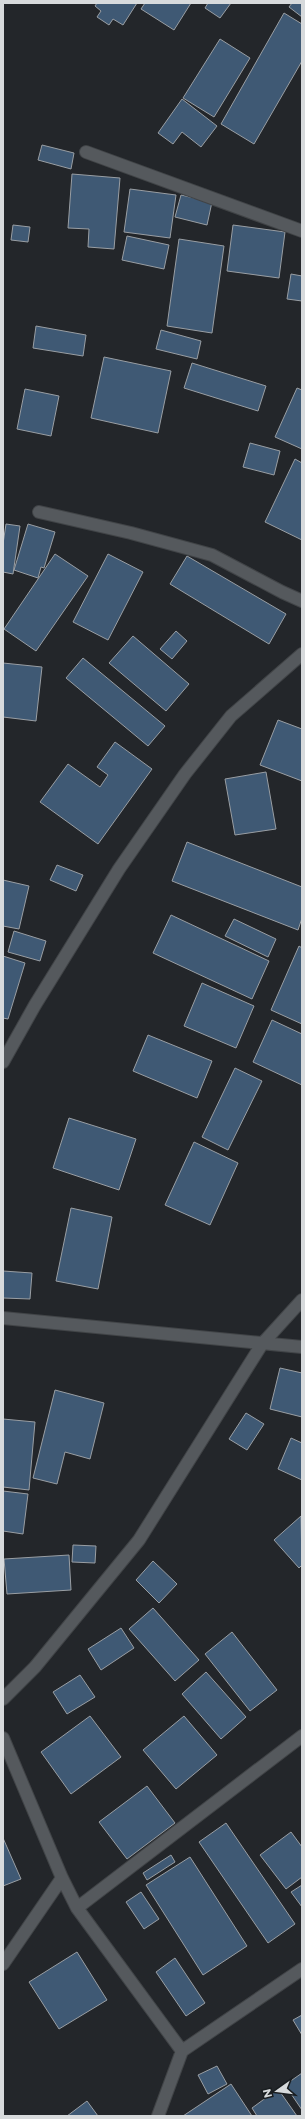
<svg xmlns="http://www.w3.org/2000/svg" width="305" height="2119" font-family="Montserrat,sans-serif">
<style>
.building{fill:#3f5974;stroke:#999ea3}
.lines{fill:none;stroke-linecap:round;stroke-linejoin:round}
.minor-casing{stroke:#414447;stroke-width:14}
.minor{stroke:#55595d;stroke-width:12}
</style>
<rect width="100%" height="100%" fill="#23262a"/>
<path class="building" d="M97,3H137L123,25L113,19L109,25L97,17L101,11L95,6Z
M145,3H191L174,30L141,9Z
M208,3H231L220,18L205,8Z
M292,3H302V17L289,7Z
M284,13L302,24V61L254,144L221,124Z
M220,39L250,58L214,117L183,98Z
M182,99L217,126L201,147L182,132L173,144L158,133Z
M42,145L74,153L71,169L38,160Z
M72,174L120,178L114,249L88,247L89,229L68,228Z
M130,189L176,195L170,238L124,232Z
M181,195L212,202L207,225L175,217Z
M13,225L30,227L28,242L11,240Z
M233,225L285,232L279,278L227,271Z
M127,236L169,245L164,269L122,260Z
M179,239L224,246L212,333L167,326Z
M291,274L302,276V301L287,299Z
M36,326L86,335L83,356L33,348Z
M161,330L201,341L197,359L156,349Z
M104,357L171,371L158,433L91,418Z
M192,363L266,386L258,411L184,388Z
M297,388L302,390V449L275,437Z
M25,389L59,396L51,436L17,429Z
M250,443L280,451L274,475L243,467Z
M295,459L302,463V540L265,522Z
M6,524L20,526L13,574L3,572V544Z
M28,524L55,532L44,568L41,567L38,578L14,570Z
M55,554L88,576L36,651L4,629Z
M108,554L143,572L108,640L73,622Z
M187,556L286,614L269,644L170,584Z
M176,631L187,641L172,659L160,649Z
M133,636L189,684L166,711L109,663Z
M83,658L165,726L148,746L66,678Z
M3,663L42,667L36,721L3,717Z
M278,720L302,729V781L260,765Z
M115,742L152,769L98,844L40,802L68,764L100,787L108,775L97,767Z
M266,772L276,829L235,835L225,779Z
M187,842L302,887V918L298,930L172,881Z
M57,865L83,875L76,891L50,880Z
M3,880L29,886L19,929L3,926Z
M171,915L269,961L252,999L153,953Z
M234,919L276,939L268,957L225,936Z
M14,931L46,941L40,961L8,952Z
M299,946L302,948V1024L271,1010Z
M3,956L25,963L8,1019L3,1018Z
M202,983L254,1006L236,1048L184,1026Z
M272,1020L302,1034V1085L253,1062Z
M148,1035L212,1061L197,1098L133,1071Z
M235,1068L262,1081L228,1150L202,1137Z
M69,1118L136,1139L119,1190L53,1168Z
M194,1142L238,1163L210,1225L165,1205Z
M71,1208L112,1217L98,1289L56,1281Z
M3,1271L32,1273L30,1299L3,1298Z
M280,1368L302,1373V1417L270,1409Z
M55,1390L104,1403L90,1459L65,1452L57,1484L33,1478Z
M246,1413L264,1424L247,1450L229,1439Z
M3,1419L35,1422L29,1490L3,1487Z
M291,1438L302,1443V1480L278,1469Z
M3,1491L28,1494L23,1534L3,1531Z
M301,1516L302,1565L299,1568L274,1540Z
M73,1545L96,1546L95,1563L72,1562Z
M69,1555L71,1590L7,1594L4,1559Z
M153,1561L177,1584L159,1603L136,1580Z
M153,1608L199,1660L175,1681L129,1629Z
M121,1628L134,1648L101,1670L88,1649Z
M232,1632L277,1690L250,1711L205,1654Z
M206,1672L246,1717L221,1739L182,1694Z
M80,1675L95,1697L67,1714L53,1692Z
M90,1716L121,1757L71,1794L41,1752Z
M184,1716L217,1755L176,1789L143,1750Z
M147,1786L175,1823L127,1859L99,1822Z
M226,1823L295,1924L268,1943L199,1842Z
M291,1832L302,1847V1877L286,1889L260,1855Z
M3,1838L21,1879L3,1886Z
M171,1855L175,1862L147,1880L143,1873Z
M190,1857L247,1946L203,1975L146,1885Z
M302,1885V1907L291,1892Z
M141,1892L159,1919L144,1929L126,1902Z
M77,1952L107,2000L59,2029L29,1982Z
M175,1958L205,2003L186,2016L156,1972Z
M302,2015V2035L293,2020Z
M217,2066L227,2084L208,2094L198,2075Z
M302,2073V2110L285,2085Z
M231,2084L252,2116H183Z
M278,2089L297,2116H257L252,2108Z
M87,2101L98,2116H67Z"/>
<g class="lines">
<g class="minor-casing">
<path id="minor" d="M86,152L302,231
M39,512L131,533L212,555L282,592L302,601
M3,1062L35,1005L119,869L185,774L231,716L302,654
M3,1318L302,1347
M3,1699L35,1667L139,1540L262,1344L302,1300
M3,1738L62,1878L77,1908L182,2051
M77,1908L302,1736
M3,1964L62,1878
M158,2116L182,2051L302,1969"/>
</g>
<use href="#minor" class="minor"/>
</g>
<rect width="305" height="2119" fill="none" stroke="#d7dadc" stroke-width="8"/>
<g transform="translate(277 2091) rotate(256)" stroke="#191d20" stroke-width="3" paint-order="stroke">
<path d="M0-3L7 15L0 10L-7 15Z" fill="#d7dadc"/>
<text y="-6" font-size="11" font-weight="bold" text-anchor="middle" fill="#d7dadc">N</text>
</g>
</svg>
